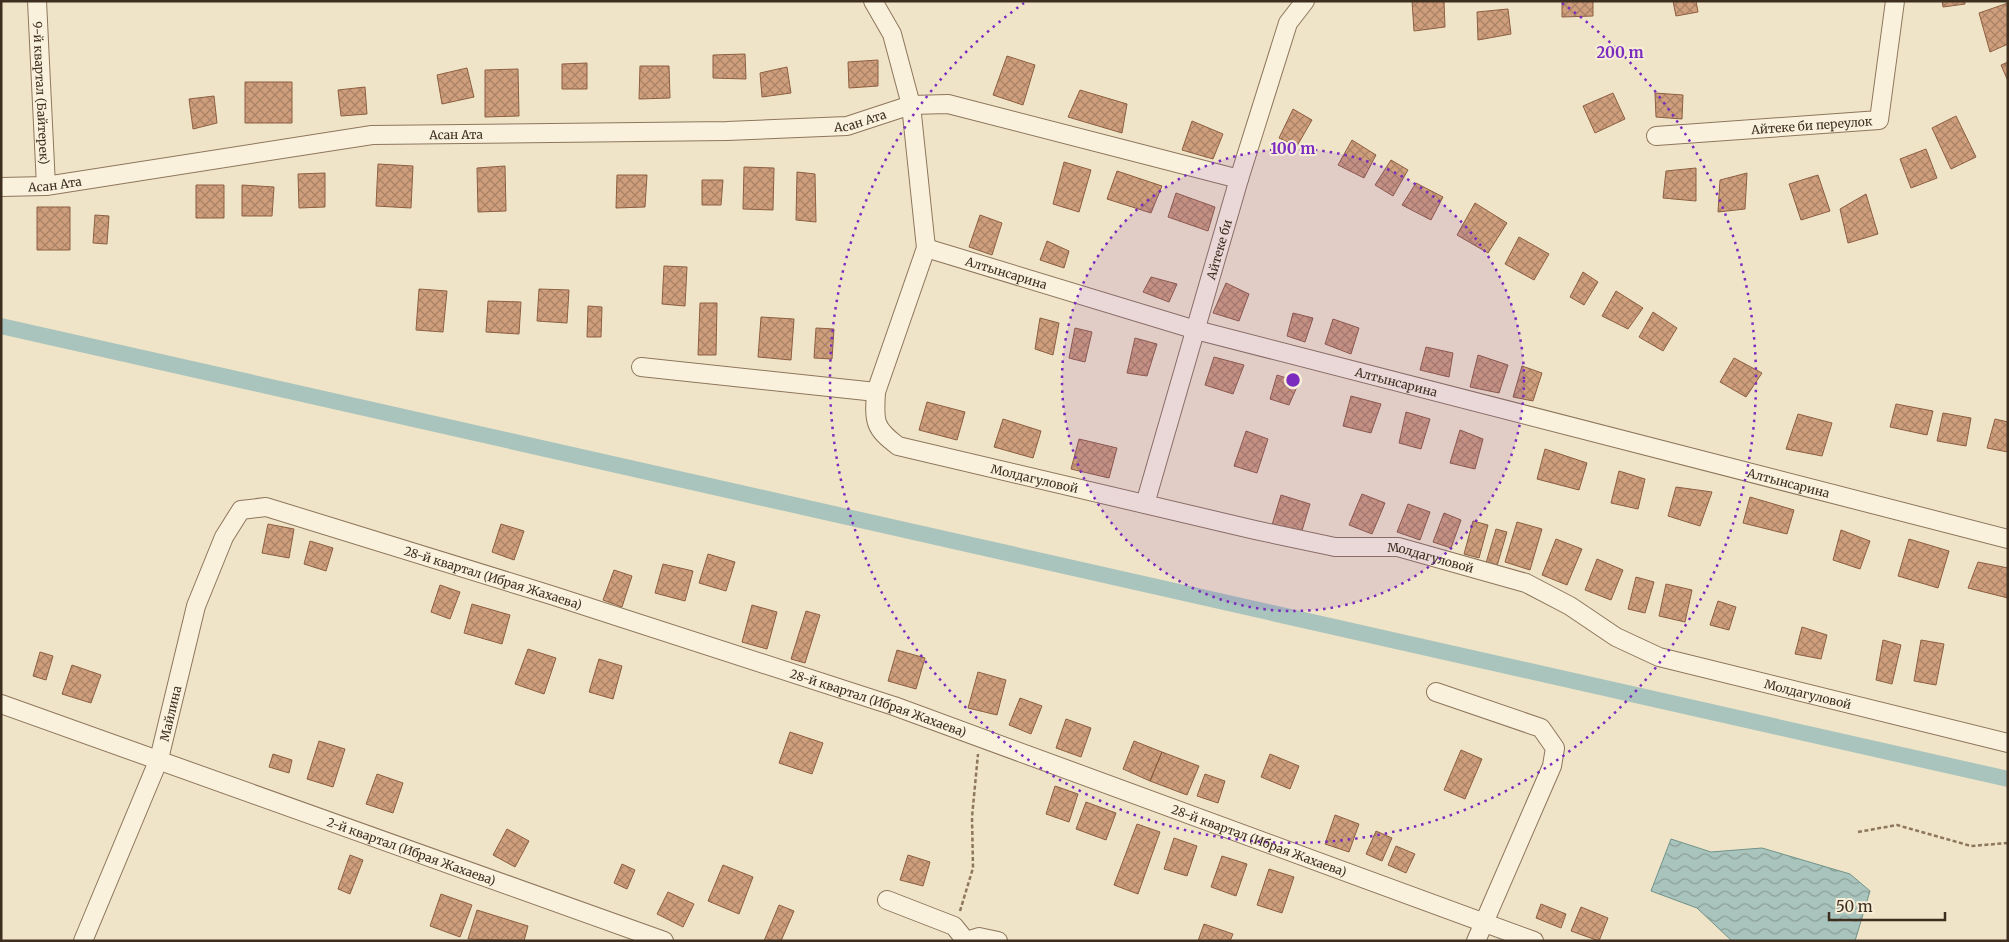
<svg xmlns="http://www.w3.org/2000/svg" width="2009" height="942" font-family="Merriweather,serif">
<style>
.water{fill:url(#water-waves);stroke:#6f938a}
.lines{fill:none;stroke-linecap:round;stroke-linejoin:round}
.canal{stroke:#a9c4bc;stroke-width:16}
.building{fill:url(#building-cross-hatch);stroke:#8d5f41}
.minor-casing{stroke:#8d765c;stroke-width:20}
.path{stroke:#8d765c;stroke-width:2.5;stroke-dasharray:4 2.5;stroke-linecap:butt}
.minor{stroke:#faf1dc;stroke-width:18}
.ring{fill:none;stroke:#7b2cbf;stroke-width:2.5;stroke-dasharray:2.5 5}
.labels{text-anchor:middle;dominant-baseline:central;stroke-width:4;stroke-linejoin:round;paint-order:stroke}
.street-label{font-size:12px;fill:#3d2e20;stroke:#f7eed8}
.centre{fill:#7b2cbf;stroke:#f7eed8;stroke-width:2.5}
.ring-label{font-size:15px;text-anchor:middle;font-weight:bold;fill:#7b2cbf;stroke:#f7eed8;stroke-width:4;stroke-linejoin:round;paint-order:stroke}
</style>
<defs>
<pattern id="water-waves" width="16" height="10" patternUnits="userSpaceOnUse" patternTransform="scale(1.25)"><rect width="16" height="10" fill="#a9c4bc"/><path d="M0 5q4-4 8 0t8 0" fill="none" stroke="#8ba098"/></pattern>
<pattern id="building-cross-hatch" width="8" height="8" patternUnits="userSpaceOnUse" patternTransform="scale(1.25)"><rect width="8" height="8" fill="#cf9f7d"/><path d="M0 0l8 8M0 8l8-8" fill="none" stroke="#a98266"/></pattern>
</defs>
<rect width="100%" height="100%" fill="#f0e4c8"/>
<path class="water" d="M1671,839L1711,852L1762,848L1850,874L1870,891L1855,941H1732L1697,908L1651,891Z"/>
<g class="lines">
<path class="canal" d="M1,326L2008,779"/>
</g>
<path class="building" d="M1412,1H1444L1445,27L1414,31Z
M1562,1H1593V16L1562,17Z
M1673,1H1696L1698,12L1676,16Z
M1942,1H1965V4L1943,7Z
M2008,3V44L1990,52L1979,13Z
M1508,9L1511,34L1478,40L1477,12Z
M745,54L746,79L713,78V55Z
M1007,56L1035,65L1023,105L993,95Z
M878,60V86L849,88L848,62Z
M2008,62V81L2001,65Z
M587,63V89H562V64Z
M640,66H669L670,98L639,99Z
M787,67L791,93L762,97L760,73Z
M467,68L474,97L442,104L437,75Z
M518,69L519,116L485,117V70Z
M245,82H292V123H245Z
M365,87L367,114L341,116L338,90Z
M1080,90L1127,104L1122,133L1068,117Z
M1613,93L1625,119L1595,133L1583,106Z
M1655,93L1683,95L1682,119L1656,117Z
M214,96L217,123L193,129L189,99Z
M1293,109L1312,120L1297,146L1279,138Z
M1956,116L1976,157L1951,169L1932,128Z
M1192,121L1223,134L1213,159L1182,150Z
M1352,140L1376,155L1364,178L1338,165Z
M1926,149L1937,178L1911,188L1900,159Z
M1391,160L1408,170L1393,196L1375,185Z
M1064,162L1091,170L1079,212L1053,204Z
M378,164L413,166L411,208L376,206Z
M505,166L506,211L478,212L477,168Z
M744,167L774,168L773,210L743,209Z
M1696,168V201L1663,198L1666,171Z
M1117,171L1162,186L1151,213L1107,199Z
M797,172L815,174L816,222L796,220Z
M325,173V207L299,208L298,174Z
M1747,173L1745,209L1718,212L1720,180Z
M617,175H647L645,207L616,208Z
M1818,175L1830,211L1801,220L1789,184Z
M702,180H723L721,205H702Z
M1416,183L1443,197L1431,220L1402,205Z
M196,185H224V218H196Z
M242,185L274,187L272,216H242Z
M1176,193L1215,207L1208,231L1168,217Z
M1866,194L1878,234L1848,243L1840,209Z
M1475,203L1507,223L1488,253L1457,235Z
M37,207H70V250H37Z
M95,215L109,216L107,244L93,243Z
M980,215L1002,223L992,255L969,247Z
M1519,237L1549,254L1534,280L1505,264Z
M1047,241L1069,251L1064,268L1040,260Z
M664,266L687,267L685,306L662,304Z
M1583,272L1598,282L1584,305L1570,297Z
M1151,277L1177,284L1169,302L1143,292Z
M1226,283L1249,294L1239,321L1213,313Z
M419,289L447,291L443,332L416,330Z
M539,289L569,290L567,323L537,321Z
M1616,291L1643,308L1628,329L1602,316Z
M488,301L521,302L519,334L486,332Z
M700,303H717L716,355H698Z
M588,306L602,307L601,337H587Z
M1653,312L1677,328L1663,351L1639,337Z
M1293,313L1313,318L1305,342L1287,336Z
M761,317L794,319L791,360L758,357Z
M1040,318L1059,323L1053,355L1035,349Z
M1333,319L1359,328L1351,354L1325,344Z
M816,328L834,329L832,359L814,358Z
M1075,328L1092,332L1085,362L1069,358Z
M1135,338L1157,344L1147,376L1127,373Z
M1426,347L1453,353L1449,377L1420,370Z
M1478,355L1508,365L1499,393L1470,387Z
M1214,357L1244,365L1233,394L1205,385Z
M1734,358L1762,373L1746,397L1720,382Z
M1522,366L1542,373L1533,401L1513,397Z
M1277,375L1299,382L1289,405L1270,399Z
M1351,396L1381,404L1371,433L1343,426Z
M927,402L965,412L957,440L919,430Z
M1896,404L1933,411L1927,435L1890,427Z
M1406,412L1430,419L1421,449L1399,443Z
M1943,413L1971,418L1966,446L1937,441Z
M1798,414L1832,423L1822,456L1786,449Z
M1003,419L1041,431L1033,458L994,447Z
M1995,419L2008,422V452L1987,448Z
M1460,430L1483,439L1475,469L1450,463Z
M1246,431L1268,439L1257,473L1234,466Z
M1079,439L1117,448L1109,478L1071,469Z
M1545,449L1587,463L1579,490L1537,479Z
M1619,471L1645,479L1638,509L1611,503Z
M1676,487L1712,492L1700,526L1668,516Z
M1362,494L1385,503L1372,534L1349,525Z
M1281,495L1310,504L1301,534L1272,525Z
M1750,497L1794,510L1787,534L1743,523Z
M1408,504L1430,512L1420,540L1397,532Z
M1444,513L1461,520L1451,548L1433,542Z
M1473,521L1488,525L1479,558L1464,554Z
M1517,522L1542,529L1530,570L1505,562Z
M268,524L294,529L289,558L262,553Z
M501,524L524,531L514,560L492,552Z
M1496,529L1507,532L1497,566L1486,563Z
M1841,530L1870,541L1860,569L1833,560Z
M1556,539L1582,549L1567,585L1542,575Z
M1909,539L1949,551L1938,588L1898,576Z
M310,541L333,548L326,571L304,564Z
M708,554L735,562L726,591L699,583Z
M1597,559L1623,570L1611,600L1585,590Z
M1978,562L2008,568V598L1968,588Z
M663,564L693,571L685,601L655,593Z
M614,570L632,576L622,607L603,600Z
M1636,577L1654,582L1645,613L1628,609Z
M1666,584L1692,590L1685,622L1659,616Z
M440,585L460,592L450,619L431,612Z
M1718,601L1736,607L1729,630L1710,625Z
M472,604L510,615L502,644L464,633Z
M752,605L777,612L767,649L742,642Z
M806,611L820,615L805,663L791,659Z
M1802,627L1827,635L1821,659L1795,654Z
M1883,640L1901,645L1892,684L1876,680Z
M1921,640L1944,644L1936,685L1914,681Z
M528,649L556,658L544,694L515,684Z
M897,650L925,658L916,689L888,681Z
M40,652L53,656L46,680L33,676Z
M599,659L622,666L613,699L589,692Z
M72,665L101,675L91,703L62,694Z
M978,672L1006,680L997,715L968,708Z
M1020,698L1042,706L1031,734L1009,725Z
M1066,719L1091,728L1081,757L1056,748Z
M790,732L823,743L812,774L779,763Z
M319,741L345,749L333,787L307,779Z
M1134,741L1162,752L1150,781L1123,769Z
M1461,750L1482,759L1465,799L1444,790Z
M1162,752L1199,766L1187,795L1150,781Z
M273,754L292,760L289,773L269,767Z
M1270,754L1299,766L1290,789L1261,777Z
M377,774L403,783L393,813L366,804Z
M1205,774L1225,781L1218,803L1197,796Z
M1055,786L1078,794L1069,822L1046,814Z
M1086,802L1116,813L1106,840L1076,829Z
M1335,815L1359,824L1349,852L1325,844Z
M1137,824L1160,832L1138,894L1114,885Z
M507,829L529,841L515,867L493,855Z
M1376,831L1392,838L1382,861L1366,854Z
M1174,838L1197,846L1187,876L1164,869Z
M1396,846L1415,854L1406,873L1388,865Z
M350,855L363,860L350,894L338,889Z
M908,855L930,862L923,886L900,880Z
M1222,856L1247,864L1236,896L1211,887Z
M622,864L635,870L627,889L614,883Z
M723,865L753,877L739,914L708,901Z
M1269,869L1294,877L1282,913L1257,905Z
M668,892L694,904L683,927L657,914Z
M441,894L472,905L460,937L430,926Z
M1541,904L1566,914L1561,928L1536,918Z
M779,905L794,911L781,941H764Z
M1581,907L1608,918L1599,941L1571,931Z
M477,910L528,926L524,941L468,939Z
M1204,924L1233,934L1230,941H1198Z"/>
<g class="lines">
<g class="minor-casing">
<g id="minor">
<path id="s1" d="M37,1L46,186"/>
<path id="s2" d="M873,1L892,34L911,105L926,248L876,392C874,422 874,428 898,446L1255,530L1335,547H1398L1526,583L1570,606L1616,637L1659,657L2008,743"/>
<path id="s3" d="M1656,136L1879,120L1895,1"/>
<path id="s4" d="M1,187L46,186L372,135L727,131L847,126L911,105L948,104L1239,179"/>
<path id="s5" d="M926,248L1196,330L2008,539"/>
<path d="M641,367L876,392"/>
<path id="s6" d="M1145,504L1239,179L1288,23L1305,1"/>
<path d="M1436,692L1541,728L1555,748L1552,766L1476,941"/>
<path id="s7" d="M1,704L664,941"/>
<path d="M887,900L954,926L966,941"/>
<path id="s8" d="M83,941L159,759L196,606L224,537L241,510L266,507L551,595L894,706L1534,941"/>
<path d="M966,941L979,937L998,941"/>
</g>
</g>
<path class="path" d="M1858,832L1897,825L1971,846L2008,843
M960,911L973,868L972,817L978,754"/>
<use href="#minor" class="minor"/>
</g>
<circle cx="1293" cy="380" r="231" fill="#7b2cbf" fill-opacity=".12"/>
<g class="ring">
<circle cx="1293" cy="380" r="231"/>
<path d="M1562 3A463 463 0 1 1 1024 3"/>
</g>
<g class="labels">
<g class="street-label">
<text stroke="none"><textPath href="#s1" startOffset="92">9-й квартал (Байтерек)</textPath></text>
<text stroke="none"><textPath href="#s4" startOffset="864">Асан Ата</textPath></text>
<text stroke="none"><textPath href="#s3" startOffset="156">Айтеке би переулок</textPath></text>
<text stroke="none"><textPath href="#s4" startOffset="459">Асан Ата</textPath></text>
<text stroke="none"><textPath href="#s4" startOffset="54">Асан Ата</textPath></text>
<text stroke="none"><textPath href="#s6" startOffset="265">Айтеке би</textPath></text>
<text stroke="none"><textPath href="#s5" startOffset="84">Алтынсарина</textPath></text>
<text stroke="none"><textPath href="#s5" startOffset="489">Алтынсарина</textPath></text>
<text stroke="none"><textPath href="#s2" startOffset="611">Молдагуловой</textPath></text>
<text stroke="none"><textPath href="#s5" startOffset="894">Алтынсарина</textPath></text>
<text stroke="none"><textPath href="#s2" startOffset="1016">Молдагуловой</textPath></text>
<text stroke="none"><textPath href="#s8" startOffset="724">28-й квартал (Ибрая Жахаева)</textPath></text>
<text stroke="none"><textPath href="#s2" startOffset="1421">Молдагуловой</textPath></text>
<text stroke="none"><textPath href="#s8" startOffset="1129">28-й квартал (Ибрая Жахаева)</textPath></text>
<text stroke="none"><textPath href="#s8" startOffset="244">Майлина</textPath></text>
<text stroke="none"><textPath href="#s8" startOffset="1534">28-й квартал (Ибрая Жахаева)</textPath></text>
<text stroke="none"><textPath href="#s7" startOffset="436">2-й квартал (Ибрая Жахаева)</textPath></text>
</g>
</g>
<circle cx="1293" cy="380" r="8" class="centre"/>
<g class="ring-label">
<text x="1620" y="58">200 m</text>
<text x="1293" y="154">100 m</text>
</g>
<rect width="2009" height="942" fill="none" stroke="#3d2e20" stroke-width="5"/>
<path d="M1829 912v8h116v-8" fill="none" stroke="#3d2e20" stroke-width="2.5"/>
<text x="1836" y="912" font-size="15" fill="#3d2e20" stroke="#f7eed8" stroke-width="4" paint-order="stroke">50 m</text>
</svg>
